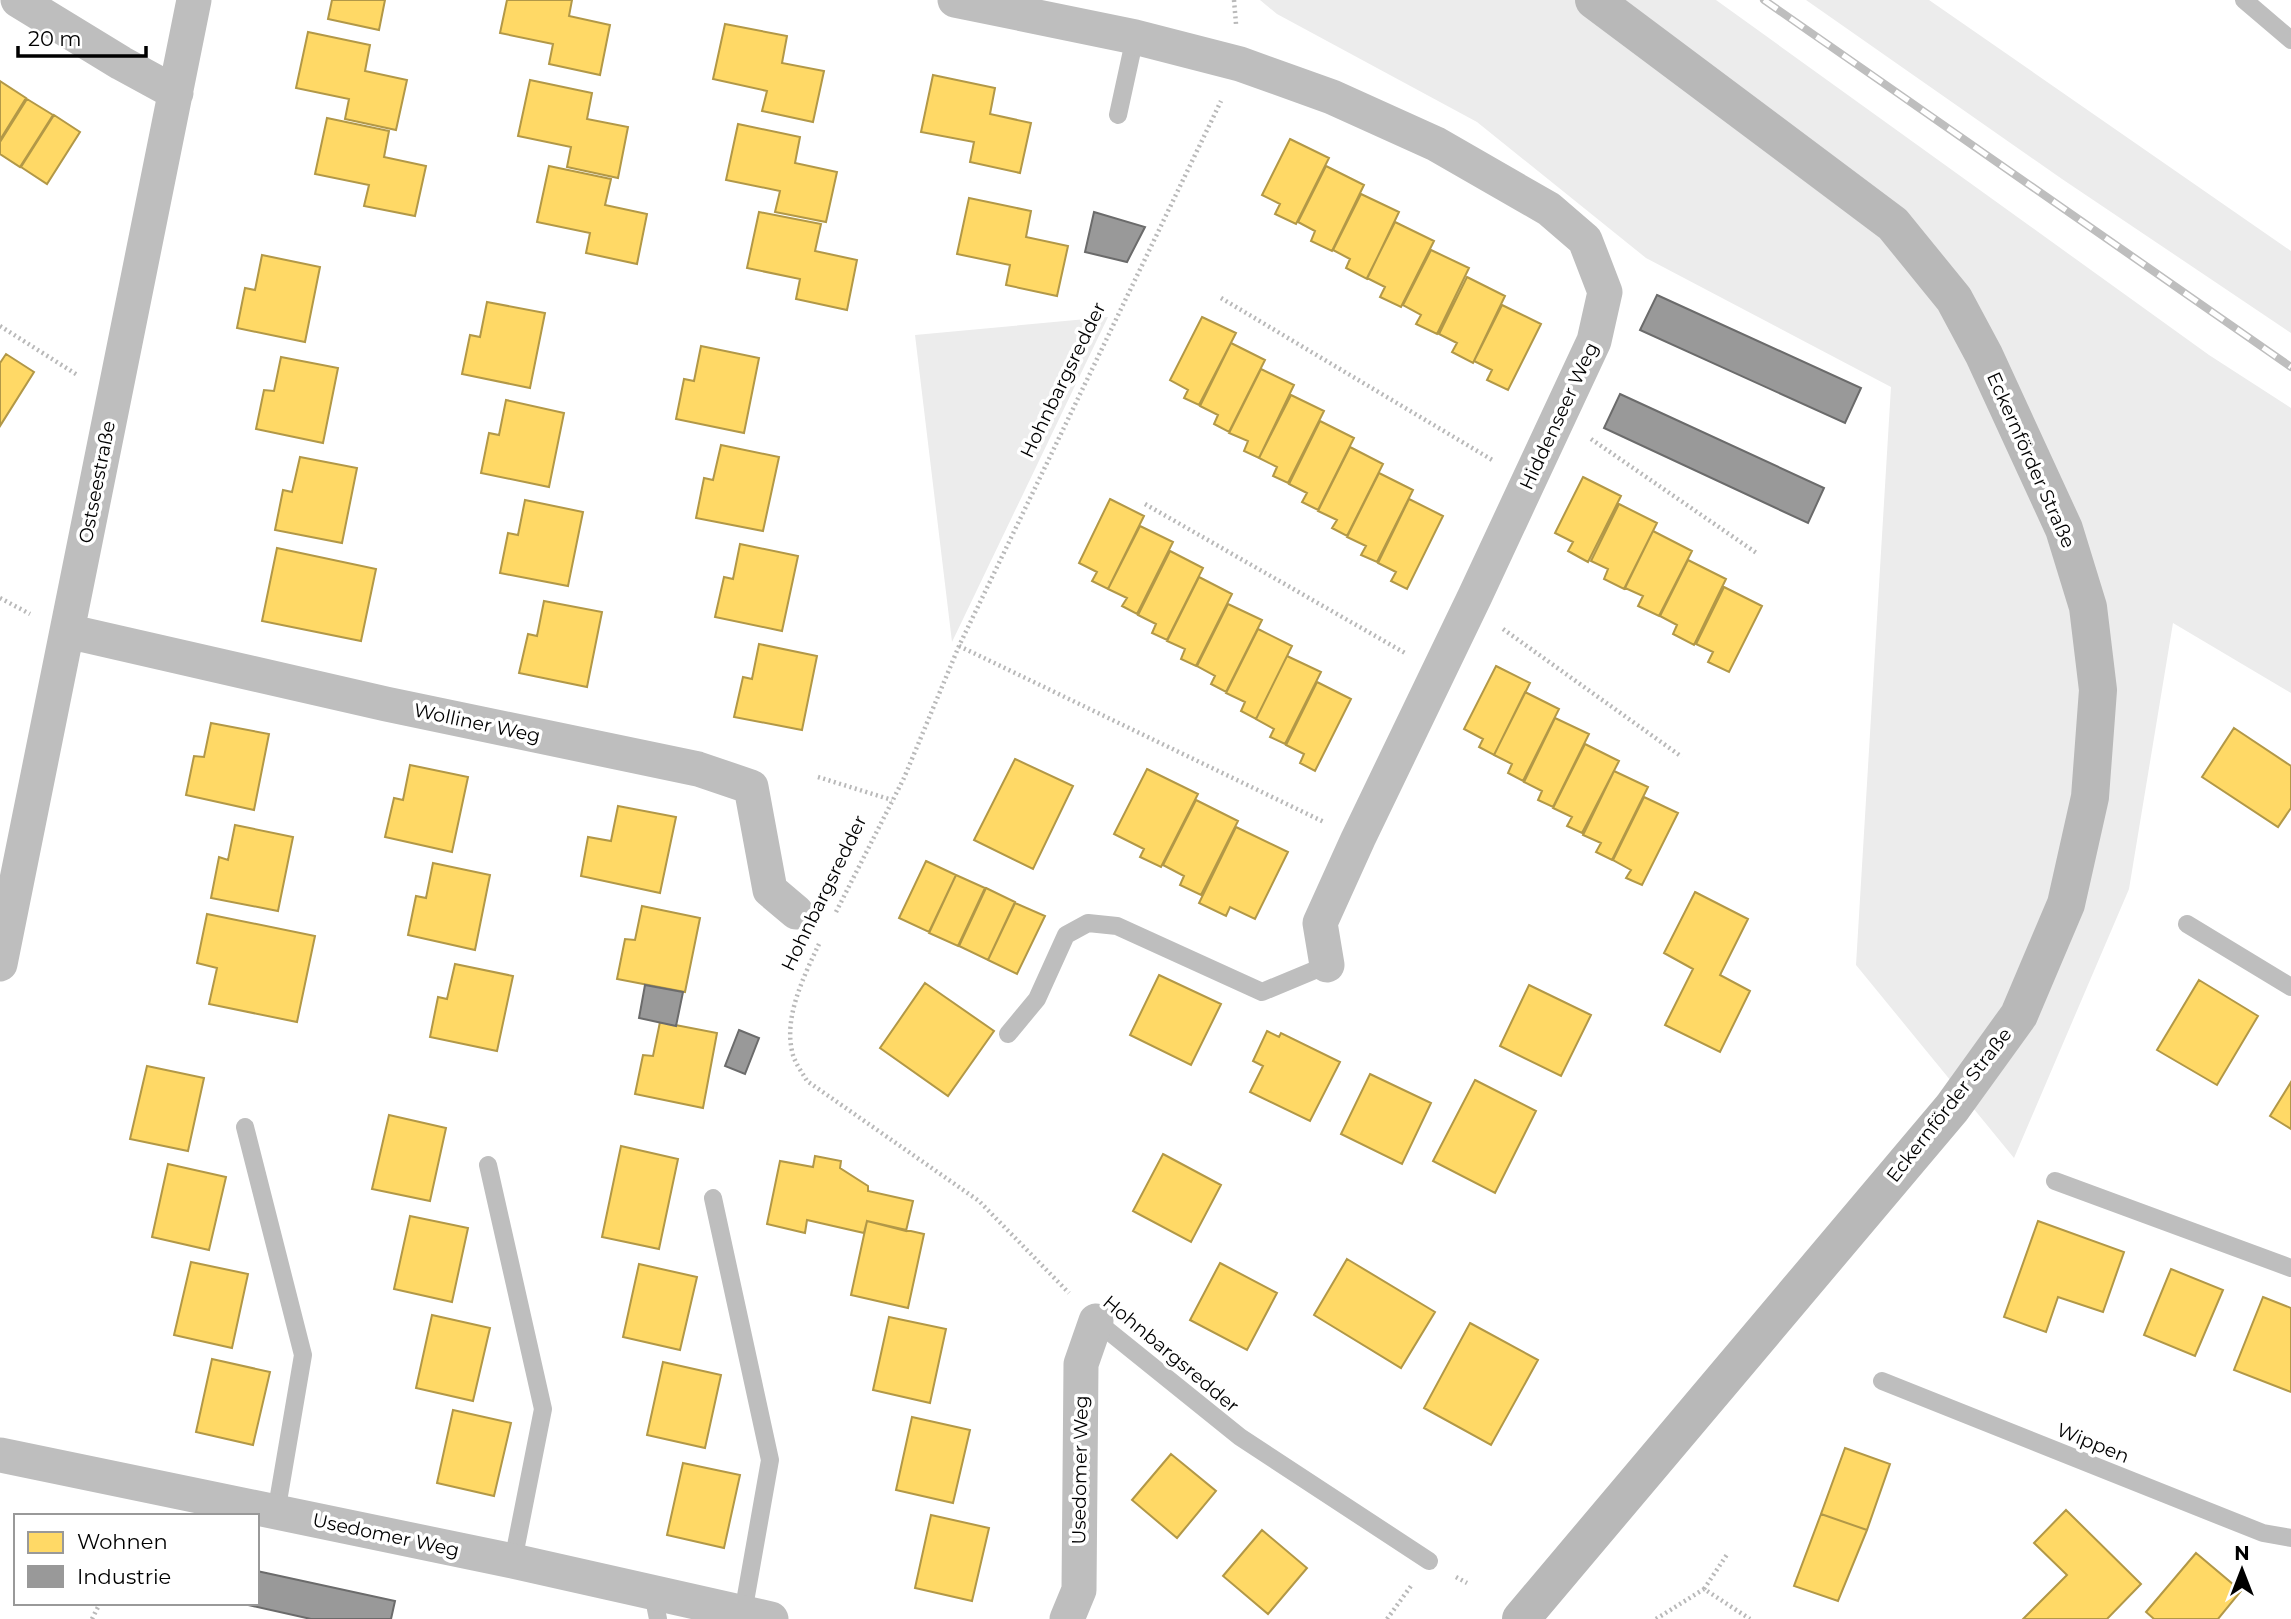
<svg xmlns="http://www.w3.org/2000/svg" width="2291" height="1619" font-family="Montserrat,sans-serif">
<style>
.green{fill:#ececec}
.homes{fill:#ffd966;stroke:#b29847;stroke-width:2}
.industry{fill:#999;stroke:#6b6b6b;stroke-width:2}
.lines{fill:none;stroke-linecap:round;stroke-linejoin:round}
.path{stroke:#b9b9b9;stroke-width:4.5;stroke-dasharray:2 3.5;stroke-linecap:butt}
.lane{stroke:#bebebe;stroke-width:18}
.street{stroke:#bebebe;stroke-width:35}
.secondary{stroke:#b8b8b8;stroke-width:38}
.rail-casing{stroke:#bebebe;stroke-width:8}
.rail{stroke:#fff;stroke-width:5;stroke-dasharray:16;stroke-linecap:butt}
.labels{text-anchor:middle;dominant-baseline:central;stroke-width:7;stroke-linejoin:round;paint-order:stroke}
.street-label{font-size:19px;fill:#000;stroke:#fff}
</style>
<rect width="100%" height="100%" fill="#fff"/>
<path class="green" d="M1260,0H1716L2209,355L2291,408V693L2173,623L2129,889L2014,1158L1856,965L1891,387L1646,258L1477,122L1277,14Z
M1806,0H1929L2291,251V333L2062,179Z
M1108,317L952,642L915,335Z"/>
<path class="homes" d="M332,0H385L379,30L328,19Z
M507,0H572L569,16L610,25L600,75L549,64L553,44L500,33Z
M725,24L787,36L782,63L824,71L813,122L762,111L767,91L713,79Z
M308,32L370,45L365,71L407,80L396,130L345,119L349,99L296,88Z
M933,75L995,88L990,114L1031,123L1020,173L970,162L974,142L921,132Z
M530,80L592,93L587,119L628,127L618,178L567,167L571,147L518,136Z
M0,81L26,98L0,140Z
M27,99L53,115L20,167L0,154V142Z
M54,115L80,132L47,184L21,167Z
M327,118L389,131L384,157L426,166L415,216L364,206L369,185L315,174Z
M738,124L800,137L795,163L837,172L826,222L775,212L780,191L726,180Z
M1290,139L1329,158L1296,224L1275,214L1280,204L1262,195Z
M549,166L611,179L605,205L647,214L637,264L586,253L590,233L537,222Z
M1326,166L1364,185L1332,251L1311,241L1315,231L1298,222Z
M1361,194L1399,212L1367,279L1346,268L1350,259L1333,250Z
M969,198L1031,211L1026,237L1068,246L1057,296L1006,285L1010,265L957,254Z
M759,212L821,224L815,251L857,260L847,310L796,299L800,279L747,268Z
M1395,222L1434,241L1401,307L1380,297L1385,287L1367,278Z
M1431,250L1469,268L1437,334L1416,324L1421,315L1403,305Z
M262,255L320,267L305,342L237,328L245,288L255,290Z
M1467,277L1505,296L1473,363L1452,352L1457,343L1439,334Z
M487,302L545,313L530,388L462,374L470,335L480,337Z
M1502,305L1541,324L1508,390L1487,380L1492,370L1474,361Z
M1202,317L1236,333L1199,405L1184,398L1188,390L1170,380Z
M1231,343L1265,360L1229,432L1214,424L1218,415L1200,406Z
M701,346L759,358L744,433L676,419L684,379L694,381Z
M6,354L34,372L0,426V363Z
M281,357L338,368L323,443L256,429L264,390L274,391Z
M1261,369L1294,385L1259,458L1244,451L1248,441L1229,433Z
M1291,395L1324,411L1288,483L1273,476L1277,467L1259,458Z
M506,400L564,413L549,487L481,473L489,433L499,435Z
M1320,421L1354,438L1318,510L1302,502L1307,493L1289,484Z
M721,445L779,457L763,531L696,518L704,478L713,480Z
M1350,447L1383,464L1347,536L1332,528L1337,520L1318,511Z
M300,457L357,468L342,543L275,530L283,490L292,492Z
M1379,473L1413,490L1377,562L1361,555L1366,546L1347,537Z
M1583,477L1621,496L1588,562L1568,551L1573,542L1555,533Z
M1110,499L1144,516L1108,589L1092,581L1097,572L1079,563Z
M1409,499L1443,516L1407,589L1391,581L1396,572L1378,563Z
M525,500L583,512L568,586L500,573L508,533L518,535Z
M1619,504L1657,523L1624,589L1604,579L1608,569L1591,561Z
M1140,526L1173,542L1137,614L1122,606L1127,598L1108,589Z
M1653,531L1692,551L1659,616L1638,606L1643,596L1625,588Z
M740,544L798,556L782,631L715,617L724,577L733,579Z
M277,548L376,569L361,641L262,621Z
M1170,551L1203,568L1167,640L1152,633L1156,624L1138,615Z
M1688,560L1726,579L1694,645L1673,634L1677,625L1660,616Z
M1199,577L1232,594L1196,666L1181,659L1185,649L1167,641Z
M1724,587L1762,606L1729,672L1708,662L1713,652L1696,644Z
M544,601L602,612L587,687L519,673L528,634L537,636Z
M1228,604L1262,620L1226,692L1211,684L1215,676L1197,666Z
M1258,629L1292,646L1256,719L1241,711L1245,702L1226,693Z
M759,644L817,656L802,730L734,717L743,677L752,679Z
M1287,656L1321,672L1285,744L1270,737L1274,729L1256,719Z
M1496,666L1530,683L1494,755L1479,747L1483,739L1464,729Z
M1317,682L1351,699L1315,771L1300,763L1304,754L1286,745Z
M1525,692L1559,709L1523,781L1508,773L1512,764L1494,755Z
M1555,718L1589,734L1553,807L1538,800L1542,791L1524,782Z
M211,723L269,734L254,810L186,795L194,756L204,757Z
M2234,728L2291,766V808L2278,827L2202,777Z
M1585,744L1619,761L1582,833L1567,826L1572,817L1553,808Z
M1015,759L1073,786L1033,869L974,840Z
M410,765L468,777L452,852L385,837L394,798L403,800Z
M1147,769L1198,794L1161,867L1140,857L1144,849L1114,834Z
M1614,771L1648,787L1612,860L1596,852L1601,843L1583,835Z
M1644,797L1678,813L1642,885L1626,878L1631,870L1613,860Z
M1196,800L1238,821L1201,895L1180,885L1184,876L1163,865Z
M618,806L676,817L660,893L581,876L588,837L611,841Z
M235,825L293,837L278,911L211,898L219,857L228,860Z
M1236,827L1288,852L1255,919L1230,907L1226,916L1199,903Z
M926,861L956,875L929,932L899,918Z
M433,863L490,875L475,950L408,935L416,896L426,898Z
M956,875L985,888L958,946L929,933Z
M986,888L1015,902L988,960L959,946Z
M1695,892L1748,919L1720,975L1750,991L1720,1052L1665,1025L1693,969L1664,953Z
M1015,903L1045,916L1017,974L988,960Z
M642,906L700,918L685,992L617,979L625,939L635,940Z
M207,914L315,936L297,1022L209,1004L217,968L197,963Z
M455,964L513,976L497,1051L430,1037L438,997L447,999Z
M1159,975L1221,1004L1191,1065L1130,1035Z
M2199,980L2258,1016L2217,1085L2157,1050Z
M925,983L994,1031L948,1096L880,1048Z
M1529,985L1591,1015L1561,1076L1500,1046Z
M660,1022L717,1033L703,1108L635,1094L643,1055L653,1056Z
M1267,1031L1279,1037L1281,1033L1340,1062L1310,1121L1250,1092L1263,1066L1253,1061Z
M147,1066L204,1078L188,1151L130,1139Z
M1370,1074L1431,1103L1402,1164L1341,1134Z
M1475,1080L1536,1111L1495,1193L1433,1161Z
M2291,1082V1129L2270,1116Z
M389,1115L446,1128L430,1201L372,1189Z
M621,1146L678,1159L659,1249L602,1237Z
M1163,1154L1221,1185L1191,1242L1133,1211Z
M815,1156L841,1161L840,1168L868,1186V1191L913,1201L906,1231L867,1221L864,1233L807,1220L805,1233L767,1224L780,1161L813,1167Z
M168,1164L226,1177L209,1250L152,1237Z
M410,1216L468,1228L452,1302L394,1289Z
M867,1221L924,1234L908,1308L851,1295Z
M2038,1221L2124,1252L2103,1312L2058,1297L2046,1332L2004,1317Z
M1347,1259L1435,1312L1401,1368L1314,1315Z
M191,1262L248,1274L232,1348L174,1335Z
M1220,1263L1277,1293L1247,1350L1190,1320Z
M639,1264L697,1277L680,1350L623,1337Z
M2171,1269L2223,1290L2195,1356L2144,1335Z
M2263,1297L2291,1308V1392L2234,1370Z
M432,1315L490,1328L473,1401L416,1388Z
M889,1317L946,1329L930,1403L873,1390Z
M1470,1323L1538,1360L1491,1445L1424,1408Z
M212,1359L270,1372L253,1445L196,1432Z
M663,1362L721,1375L705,1448L647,1435Z
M453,1410L511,1423L494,1496L437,1483Z
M912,1417L970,1430L953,1503L896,1490Z
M1845,1448L1890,1464L1867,1530L1821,1514Z
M1171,1454L1216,1491L1177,1538L1132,1500Z
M683,1463L740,1475L724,1548L667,1535Z
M2066,1510L2141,1584L2107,1619H2023L2067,1575L2034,1543Z
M1821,1514L1867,1530L1838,1601L1794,1586Z
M931,1515L989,1528L972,1601L915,1588Z
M1262,1530L1307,1568L1268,1614L1223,1576Z
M2196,1553L2241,1591L2218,1619H2154L2146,1612Z"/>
<path class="industry" d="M1094,212L1145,227L1127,262L1085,252Z
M1657,295L1861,388L1845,423L1640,330Z
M1620,394L1824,488L1808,523L1604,428Z
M645,985L683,992L676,1026L639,1018Z
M739,1030L759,1038L745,1074L725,1066Z
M257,1571L395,1601L391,1619H311L239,1603H257Z"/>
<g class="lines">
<path class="path" d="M1234,0L1236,24
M1221,298L1494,461
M0,326L79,376
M1591,439L1758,554
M1145,504L1405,653
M0,598L30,614
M1503,629L1682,757
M959,646L1324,822
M818,777L892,800
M836,912L904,778L959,646L1221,101
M819,944C804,976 784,1016 792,1051C794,1062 802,1072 807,1081L979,1201L1069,1293
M1456,1577L1467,1583
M1704,1589L1728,1553
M92,1619L100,1603
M1387,1619L1411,1586
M1656,1619L1704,1589L1750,1619"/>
<path class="lane" d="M2244,0L2291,40
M1118,115L1135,37
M2187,924L2291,987
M1008,1034L1037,999L1066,935L1088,923L1117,926L1262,992L1327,965
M245,1127L303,1355L276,1513
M488,1165L543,1409L513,1561
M2055,1181L2291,1268
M713,1198L770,1460L743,1613
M1096,1321L1240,1437L1429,1561
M1882,1381L2263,1533L2291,1538
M653,1594L658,1619"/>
<path class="street" d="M18,0L121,63L176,93
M955,0L1135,37L1240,64L1332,97L1436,144L1549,209L1585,240L1605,292L1594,341L1475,596L1358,839L1320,923L1327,965
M67,631L386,704L698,769L751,787L770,890L796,912
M0,964L194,0
M0,1455L513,1561L771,1619
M1067,1619L1079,1590L1081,1364L1096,1321"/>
<path class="secondary" d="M1521,1619L1952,1108L2019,1015L2066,904L2090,797L2098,690L2088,607L2064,529L1984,355L1954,299L1893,224L1594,0"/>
<g class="rail-casing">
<path id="rail" d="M1764,0L2291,367"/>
</g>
<use href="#rail" class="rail"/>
</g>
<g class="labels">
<g class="street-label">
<text transform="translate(1063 380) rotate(-64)">Hohnbargsredder</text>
<text transform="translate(1559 416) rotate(-65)">Hiddenseer Weg</text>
<text transform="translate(2031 460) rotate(66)">Eckernförder Straße</text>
<text transform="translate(97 482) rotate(-79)">Ostseestraße</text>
<text transform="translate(477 723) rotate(12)">Wolliner Weg</text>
<text transform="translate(824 893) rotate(-64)">Hohnbargsredder</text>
<text transform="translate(1949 1105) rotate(-52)">Eckernförder Straße</text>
<text transform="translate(1171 1354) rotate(40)">Hohnbargsredder</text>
<text transform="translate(2093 1443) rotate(22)">Wippen</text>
<text transform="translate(1080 1470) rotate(-89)">Usedomer Weg</text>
<text transform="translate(386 1535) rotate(12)">Usedomer Weg</text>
</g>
</g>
<rect x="14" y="1514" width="245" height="91" fill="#ffffff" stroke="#999999" stroke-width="2"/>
<rect x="28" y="1532" width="35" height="21" fill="#ffd966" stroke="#999999" stroke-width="2"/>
<text x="77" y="1549" font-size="21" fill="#000000">Wohnen</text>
<rect x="28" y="1566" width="35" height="21" fill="#999999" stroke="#999999" stroke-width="2"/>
<text x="77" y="1584" font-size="21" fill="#000000">Industrie</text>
<g transform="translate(2242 1570)" stroke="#ffffff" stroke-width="5" paint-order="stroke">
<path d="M0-5L12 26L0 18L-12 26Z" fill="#000000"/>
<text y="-10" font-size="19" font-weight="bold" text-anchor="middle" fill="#000000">N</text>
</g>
<path d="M18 46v10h128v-10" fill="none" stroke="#000000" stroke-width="3.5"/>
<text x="28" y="46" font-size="21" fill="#000000" stroke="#ffffff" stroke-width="5" paint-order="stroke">20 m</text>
</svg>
